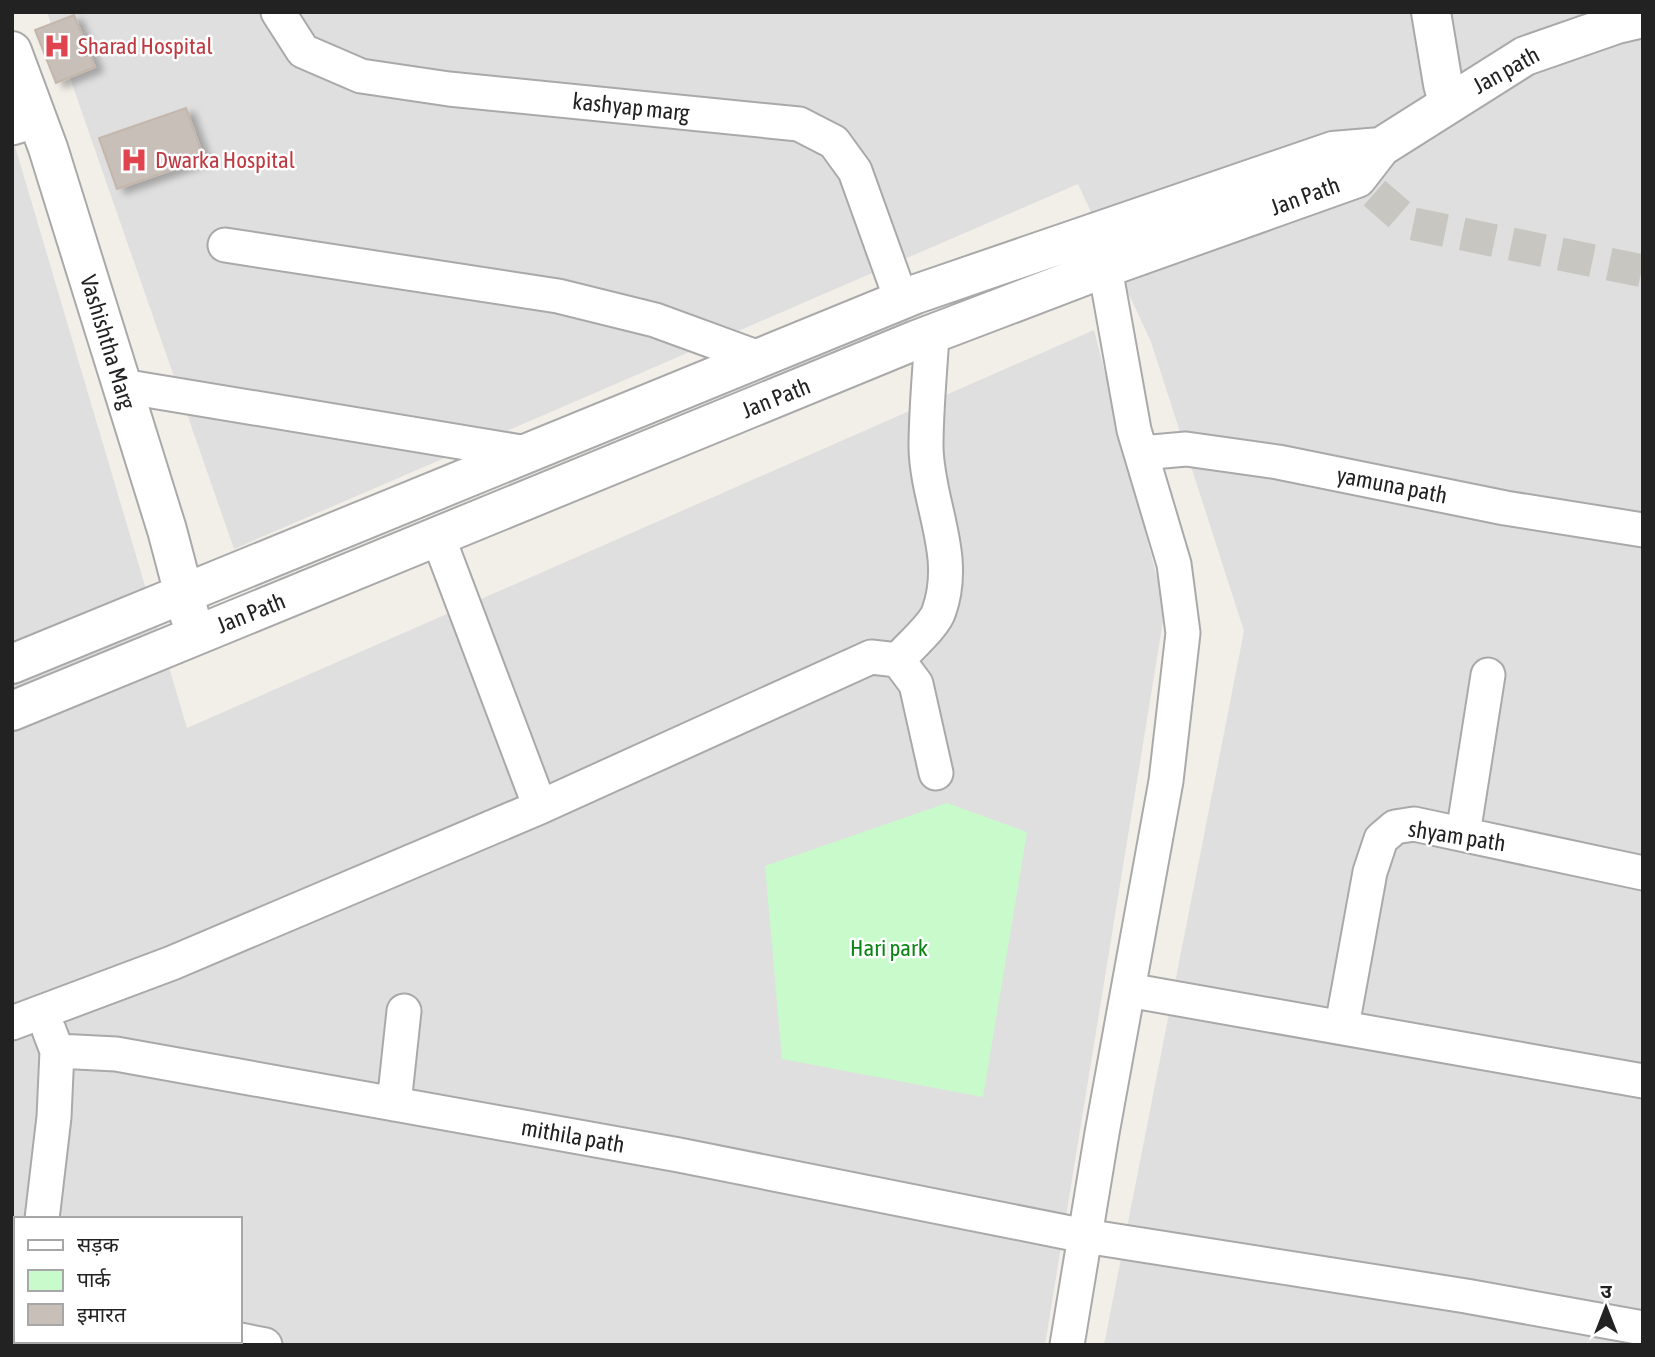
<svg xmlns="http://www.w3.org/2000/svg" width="1655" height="1357" font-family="'Asap Condensed','Noto Sans Devanagari',sans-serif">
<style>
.residential{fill:#e0dfdf;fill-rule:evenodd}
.park{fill:#c8facc}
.building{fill:#c7bfb8;stroke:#c4b6ab;stroke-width:2;filter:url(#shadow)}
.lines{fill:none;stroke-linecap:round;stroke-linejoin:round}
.minor-tunnel{stroke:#c8c6c1;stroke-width:33;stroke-dasharray:33 17;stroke-linecap:butt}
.minor-casing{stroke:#a9a9a9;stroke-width:37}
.tertiary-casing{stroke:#a9a9a9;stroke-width:42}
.minor{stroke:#fff;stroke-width:33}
.tertiary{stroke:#fff;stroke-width:38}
.labels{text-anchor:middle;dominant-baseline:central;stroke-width:5;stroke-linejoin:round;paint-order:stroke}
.health-label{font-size:23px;fill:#be3a42;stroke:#fff;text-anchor:start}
.street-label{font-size:23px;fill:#222;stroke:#fff}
.park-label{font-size:23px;fill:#0c8416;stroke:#fff}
</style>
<defs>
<filter id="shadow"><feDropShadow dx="8" dy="4.5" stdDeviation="3.5" flood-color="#0004"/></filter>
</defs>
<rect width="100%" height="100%" fill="#f2efe9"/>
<path class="residential" d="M47,12H1643V1345H1104L1244,631L1151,342L1078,184L234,549Z
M12,136L187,728L1094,330L1165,609L1045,1345H12ZM16,1219H240V1341H16Z"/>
<path class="park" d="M947,803L1027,832L983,1097L782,1059L765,866Z"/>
<path class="building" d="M74,15L95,67L56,83L35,30Z
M186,108L204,159L117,189L99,138Z"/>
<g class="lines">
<path class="minor-tunnel" d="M1339,158L1357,178L1409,223L1643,271"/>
<g class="minor-casing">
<path id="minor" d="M278,12L303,51L361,76L449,89L799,124L834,142L855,171L901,299
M12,128L38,120
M225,245L558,296L655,320L759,358
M122,386L527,453
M1141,453L1186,449L1278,462L1505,508L1643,530
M438,537L540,807
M898,660C908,648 935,625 939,611C959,555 927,503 926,447C926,409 930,371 932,334
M1463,834L1488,675
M1128,990L1643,1081
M12,1023L172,963L540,807L871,657L898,660L916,684L936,773
M1342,1026L1370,872L1381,839L1395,827L1414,824L1643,873
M57,1051L116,1054L679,1155L1085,1236L1466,1296L1643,1328
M394,1104L404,1011
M42,1219L54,1117L57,1051L49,1030
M12,1320L16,1319
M240,1340L265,1345
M1067,1345L1102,1133L1166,781L1183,633L1174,564L1134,430L1105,268"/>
</g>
<g class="tertiary-casing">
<path id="tertiary" d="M1431,12L1443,84L1448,103
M12,51L48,148L167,530L190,617
M12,664L916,294L1333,151L1381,147
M12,711L916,340L1105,268L1357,178L1381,147L1525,56L1617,24L1643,18"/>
</g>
<use href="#minor" class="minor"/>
<use href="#tertiary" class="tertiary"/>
</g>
<defs>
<g id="hospital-bare" transform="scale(2.1)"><path d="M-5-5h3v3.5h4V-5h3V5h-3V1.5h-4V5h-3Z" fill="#e0444e" stroke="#fff" stroke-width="2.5" paint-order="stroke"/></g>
</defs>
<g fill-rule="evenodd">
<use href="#hospital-bare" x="57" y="46"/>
<use href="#hospital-bare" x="134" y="160"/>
</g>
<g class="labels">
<g class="health-label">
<text x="78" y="46">Sharad Hospital</text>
<text x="155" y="160">Dwarka Hospital</text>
</g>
<g class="street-label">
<text transform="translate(1506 70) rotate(-29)">Jan path</text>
<text transform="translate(631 107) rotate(6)">kashyap marg</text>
<text transform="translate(1305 196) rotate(-20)">Jan Path</text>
<text transform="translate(108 342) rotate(73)">Vashishtha Marg</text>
<text transform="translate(776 398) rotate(-22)">Jan Path</text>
<text transform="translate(1392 485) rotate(11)">yamuna path</text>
<text transform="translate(251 613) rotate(-22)">Jan Path</text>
<text transform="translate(1457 836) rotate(9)">shyam path</text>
<text transform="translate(573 1136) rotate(10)">mithila path</text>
</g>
<g class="park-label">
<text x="889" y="948">Hari park</text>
</g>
</g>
<rect width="1655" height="1357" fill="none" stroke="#222222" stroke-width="28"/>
<rect x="14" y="1217" width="228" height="126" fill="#ffffff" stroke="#a7a7a7" stroke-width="2"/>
<rect x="28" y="1240" width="35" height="10" fill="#ffffff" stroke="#a7a7a7" stroke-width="2"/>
<text x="77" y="1252" font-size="21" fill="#222222">सड़क</text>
<rect x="28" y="1270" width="35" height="21" fill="#c8facc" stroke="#a7a7a7" stroke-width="2"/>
<text x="77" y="1287" font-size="21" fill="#222222">पार्क</text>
<rect x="28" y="1304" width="35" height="21" fill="#c7bfb8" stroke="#a7a7a7" stroke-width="2"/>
<text x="77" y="1322" font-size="21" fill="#222222">इमारत</text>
<g transform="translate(1606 1308)" stroke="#ffffff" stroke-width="5" paint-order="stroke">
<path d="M0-5L12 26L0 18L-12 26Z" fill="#222222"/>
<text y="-10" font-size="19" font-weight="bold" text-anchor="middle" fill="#222222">उ</text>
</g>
</svg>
